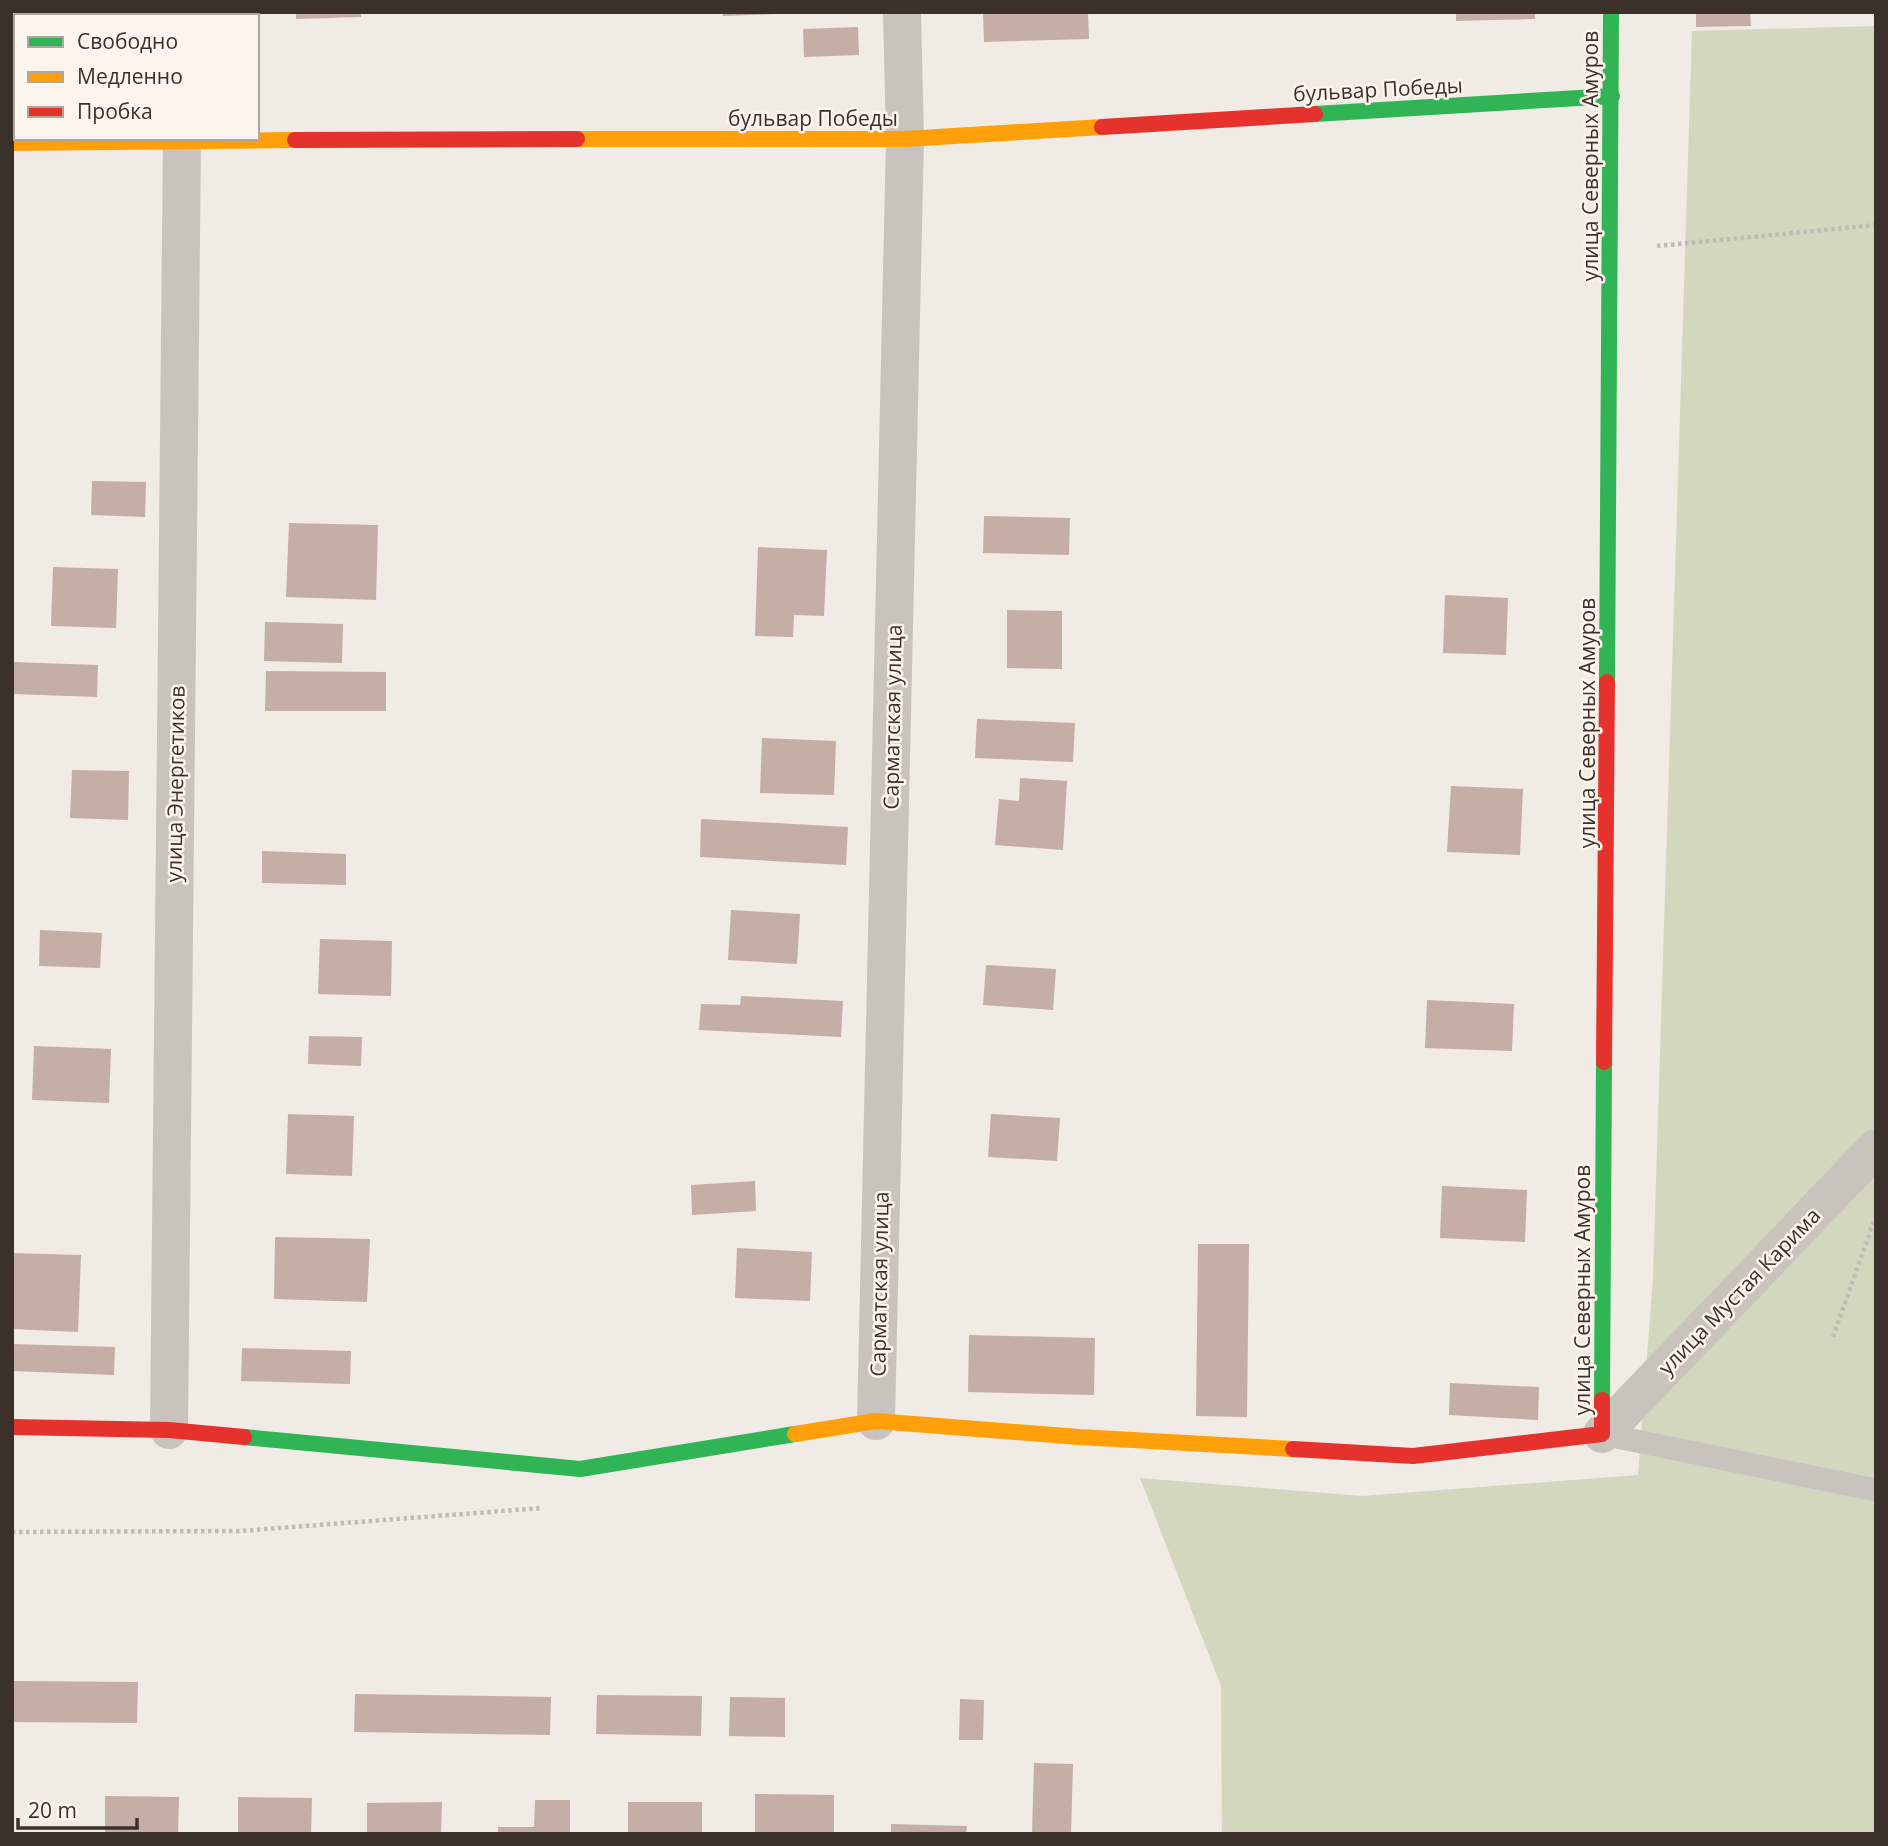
<svg xmlns="http://www.w3.org/2000/svg" width="1888" height="1846" font-family="'Open Sans',sans-serif">
<style>
.green{fill:#d2d7be}
.building{fill:#c5aea5}
.lines{fill:none;stroke-linecap:round;stroke-linejoin:round}
.path{stroke:#c2bbb5;stroke-width:4.5;stroke-dasharray:3.5 3.5;stroke-linecap:butt}
.lane{stroke:#c9c3bd;stroke-width:23}
.street{stroke:#c9c3bd;stroke-width:38}
.fast{stroke:#30b455;stroke-width:16}
.slow{stroke:#ff9f0a;stroke-width:16}
.jam{stroke:#e5322d;stroke-width:16}
.labels{text-anchor:middle;dominant-baseline:central;stroke-width:5;stroke-linejoin:round;paint-order:stroke}
.street-label{font-size:21px;fill:#3c302a;stroke:#fcf5ed}
</style>
<rect width="100%" height="100%" fill="#f0ebe5"/>
<path class="green" d="M1876,26V1834H1222L1221,1686L1140,1478L1362,1496L1638,1475L1653,1277L1692,31Z"/>
<path class="building" d="M296,12H361V17L296,19Z
M722,12H775V14L723,16Z
M983,12H1088L1089,39L984,42Z
M1456,12H1535V19L1456,21Z
M1696,12H1750L1751,26L1696,27Z
M858,27L859,55L804,57L803,29Z
M92,481L146,482L145,517L91,515Z
M984,516L1070,518L1069,555L983,553Z
M289,523L378,525L376,600L286,597Z
M758,547L827,550L824,616L794,615L793,637L755,636Z
M53,567L118,569L116,628L51,626Z
M1445,595L1508,598L1506,655L1443,653Z
M1007,610L1062,611V669L1007,668Z
M265,622L343,624L342,663L264,661Z
M12,662L98,665L97,697L12,694Z
M266,671L386,672V711H265Z
M977,719L1075,723L1073,762L975,758Z
M762,738L836,741L834,795L760,793Z
M72,770L129,771L128,820L70,818Z
M1020,778L1067,781L1063,850L995,845L999,799L1019,801Z
M1451,786L1523,789L1520,855L1447,852Z
M701,819L848,827L846,865L700,857Z
M262,851L346,854V885L262,883Z
M731,910L800,914L797,964L728,960Z
M40,930L102,933L100,968L39,966Z
M320,939L392,941L391,996L318,994Z
M986,965L1056,969L1053,1010L983,1005Z
M741,996L843,1001L841,1037L699,1030L701,1004L740,1005Z
M1427,1000L1514,1004L1512,1051L1425,1048Z
M309,1036L362,1037L361,1066L308,1064Z
M34,1046L111,1049L109,1103L32,1100Z
M288,1114L354,1116L352,1176L286,1174Z
M991,1114L1060,1118L1057,1161L988,1157Z
M755,1181L756,1211L692,1215L691,1185Z
M1442,1186L1527,1190L1525,1242L1440,1238Z
M275,1237L370,1239L367,1302L274,1299Z
M1198,1244H1249L1247,1417L1196,1416Z
M737,1248L812,1252L810,1301L735,1298Z
M12,1253L81,1255L78,1332L12,1329Z
M969,1335L1095,1338L1094,1395L968,1392Z
M12,1344L115,1347L114,1375L12,1371Z
M242,1348L351,1351L350,1384L241,1381Z
M1450,1383L1539,1387L1538,1420L1449,1415Z
M12,1681L138,1682L137,1723L12,1722Z
M355,1694L551,1697L550,1735L354,1732Z
M597,1695L702,1696L701,1736L596,1734Z
M730,1697L785,1698V1737L729,1736Z
M960,1699L984,1700L983,1740H959Z
M1034,1763L1073,1764L1071,1834H1032Z
M755,1794L834,1795V1834H755Z
M105,1796L179,1797L178,1834H105Z
M238,1797L312,1798L311,1834H238Z
M535,1800H570V1834H498V1827H534Z
M442,1802L441,1834H367V1803Z
M628,1802H702V1834H628Z
M891,1824L967,1826L966,1834H891Z"/>
<g class="lines">
<path class="path" d="M1657,246L1876,225
M1833,1337L1876,1215
M12,1532L239,1531L542,1508"/>
<path class="lane" d="M1602,1434L1876,1490"/>
<path class="street" d="M181,12V16
M876,1421L905,139L902,12
M169,1430L182,138
M1602,1434L1876,1148"/>
<path class="fast" d="M1315,114L1612,96
M1607,682L1611,12
M1602,1400L1604,1062
M244,1437L580,1469L795,1434"/>
<path class="slow" d="M577,139H905L1102,127
M12,143L295,140
M795,1434L876,1421L1079,1437L1293,1449"/>
<path class="jam" d="M1102,127L1315,114
M295,140L577,139
M1604,1062L1607,682
M12,1427L169,1430L244,1437
M1293,1449L1413,1456L1602,1434V1400"/>
</g>
<g class="labels">
<g class="street-label">
<text transform="translate(1378 89) rotate(-3)">бульвар Победы</text>
<text x="813" y="118">бульвар Победы</text>
<text transform="translate(1590 156) rotate(-90)">улица Северных Амуров</text>
<text transform="translate(892 717) rotate(-89)">Сарматская улица</text>
<text transform="translate(1587 723) rotate(-90)">улица Северных Амуров</text>
<text transform="translate(175 784) rotate(-89)">улица Энергетиков</text>
<text transform="translate(879 1284) rotate(-89)">Сарматская улица</text>
<text transform="translate(1582 1290) rotate(-90)">улица Северных Амуров</text>
<text transform="translate(1739 1291) rotate(-46)">улица Мустая Карима</text>
</g>
</g>
<rect width="1888" height="1846" fill="none" stroke="#3c302a" stroke-width="28"/>
<rect x="14" y="14" width="245" height="126" fill="#fcf5ed" stroke="#afa69f" stroke-width="2"/>
<rect x="28" y="37" width="35" height="10" fill="#30b455" stroke="#afa69f" stroke-width="2"/>
<text x="77" y="49" font-size="21" fill="#3c302a">Свободно</text>
<rect x="28" y="72" width="35" height="10" fill="#ff9f0a" stroke="#afa69f" stroke-width="2"/>
<text x="77" y="84" font-size="21" fill="#3c302a">Медленно</text>
<rect x="28" y="107" width="35" height="10" fill="#e5322d" stroke="#afa69f" stroke-width="2"/>
<text x="77" y="119" font-size="21" fill="#3c302a">Пробка</text>
<path d="M18 1818v10h119v-10" fill="none" stroke="#3c302a" stroke-width="3.5"/>
<text x="28" y="1818" font-size="21" fill="#3c302a" stroke="#fcf5ed" stroke-width="5" paint-order="stroke">20 m</text>
</svg>
